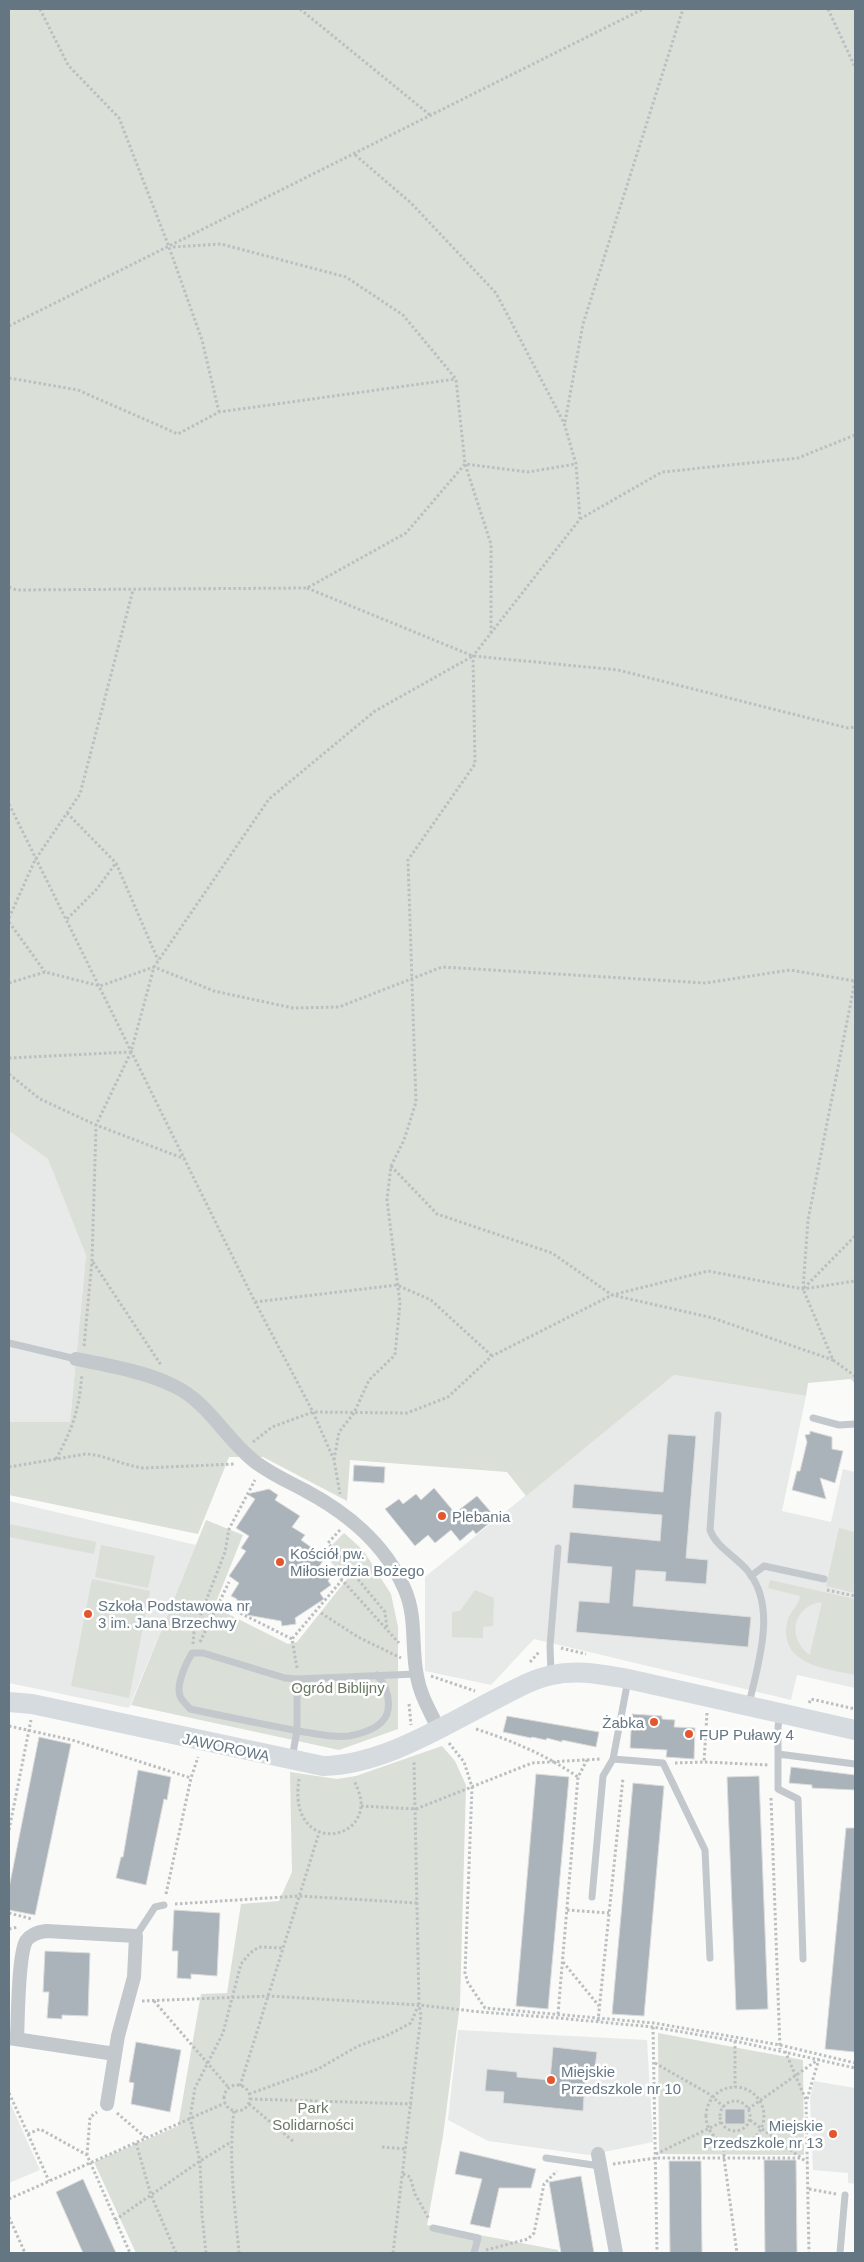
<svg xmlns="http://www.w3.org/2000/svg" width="864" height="2262" font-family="Arial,sans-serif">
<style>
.built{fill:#e8e9e9}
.green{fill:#dadfd7;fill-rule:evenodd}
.building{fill:#aab3b9;stroke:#dcdcda}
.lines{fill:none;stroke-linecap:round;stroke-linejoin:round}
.path{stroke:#bbbfc2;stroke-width:3;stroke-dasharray:2.5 2.5;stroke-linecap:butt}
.lane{stroke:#c3c8cc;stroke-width:7}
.street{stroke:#c3c8cc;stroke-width:14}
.secondary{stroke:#d6dbdf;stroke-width:20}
.poi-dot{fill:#e4572e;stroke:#fff;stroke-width:2}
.labels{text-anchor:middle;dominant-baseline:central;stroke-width:5;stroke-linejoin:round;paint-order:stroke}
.poi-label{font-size:15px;fill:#657683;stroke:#fff;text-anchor:start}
.park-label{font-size:15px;fill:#687a64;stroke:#fff}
.street-label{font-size:15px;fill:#657683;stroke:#fff}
</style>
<rect width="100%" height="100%" fill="#fafaf8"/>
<path class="built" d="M9,1131L48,1159L86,1254L70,1422H9Z
M674,1375L806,1396L782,1511L831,1522L843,1469L855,1472V1688L797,1675L791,1700L534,1639L491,1685L425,1671V1577Z
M9,1501L196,1545L129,1708L9,1683Z
M458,2030L647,2040L653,2142L589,2155L488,2141L448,2120Z
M814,2081L855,2088V2184L848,2183V2173L813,2170L810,2098Z
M9,2100L40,2170L9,2183Z"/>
<path class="green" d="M9,9H855V1384L851,1379L808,1383L806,1396L674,1375L526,1496L507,1472L350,1460L347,1501L263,1457H229L198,1534L9,1495V1422H70L86,1255L48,1159L9,1131Z
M206,1520L243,1535L214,1607L288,1644L297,1642L347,1579L328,1559L329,1548L344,1533L363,1550L391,1594L398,1627V1729L339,1750L131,1705Z
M9,1524L96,1542L94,1554L9,1537Z
M839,1528L855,1532V1593L826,1586Z
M101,1545L155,1556L148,1588L95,1577Z
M92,1579L150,1591L129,1698L71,1686Z
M770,1580L855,1599V1675C827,1669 779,1665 787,1623C789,1612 799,1606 800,1596L768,1588ZM822,1602L810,1654V1655C786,1639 793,1605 822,1602Z
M475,1590L494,1598L493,1626L483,1627V1638L452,1637V1612L460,1611Z
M442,1746L455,1761L466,1785L460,2004L443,2136L427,2225L558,2250L559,2253H136L94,2162L178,2126L201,1994L227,1993L241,1904L279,1901L292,1872L290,1772L337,1779L356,1776Z
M658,2033L803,2060L804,2155L659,2154Z"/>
<path class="building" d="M810,1431L832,1437V1449L843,1451L835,1483L820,1478L826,1499L792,1490L797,1471H800L807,1442L805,1435L810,1434Z
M668,1434L696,1436L686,1558L708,1560L706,1584L665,1581L666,1572L636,1570L633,1606L751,1617L748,1647L576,1632L579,1601L609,1603L612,1567L567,1563L570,1532L660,1541L662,1515L572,1508L574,1484L663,1492Z
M354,1465L385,1467L384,1483L353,1481Z
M434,1488L455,1513L477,1496L496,1518L476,1534L473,1530L460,1541L451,1530L435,1543L428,1535L415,1546L385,1509L399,1499L403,1504L416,1494L421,1500Z
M269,1489L278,1495L275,1500L300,1516L292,1527L305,1535L301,1540L325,1557L319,1567L331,1575L328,1581L331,1585L320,1593L324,1599L295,1618L296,1624L282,1626L281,1621L247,1615L249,1607L236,1605L237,1599L231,1596L239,1583L229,1576L246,1551L241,1548L249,1536L236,1528L255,1499L247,1494Z
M632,1714L662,1716V1719L675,1720L674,1727L695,1728L694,1759L666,1757L667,1750L630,1748Z
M507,1716L599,1732L596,1747L562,1740V1742L547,1738L546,1740L532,1737L531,1738L503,1732Z
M39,1737L71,1744L35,1915L9,1910V1888Z
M791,1767L855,1775V1790L812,1788V1785L789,1783Z
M138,1770L171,1777L167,1800L164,1799L146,1885L116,1878L121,1857H123Z
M536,1774L569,1777L548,2009L516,2006Z
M759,1776L768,2009L736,2010L727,1777Z
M633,1783L664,1786L644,2016L612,2014Z
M846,1828H855V2052L825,2049Z
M174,1910L220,1913L217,1976L191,1974V1979L177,1978L178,1951H172Z
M45,1951L90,1953L88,2016L62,2015V2019L47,2018L49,1992H43Z
M136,2042L181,2050L170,2112L131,2104L134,2083L129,2082Z
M553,2047L597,2052L595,2068L586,2067L583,2111L503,2103L504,2092L485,2091L487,2069L517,2072V2077L550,2080Z
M725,2109H745V2124H725Z
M460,2151L536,2169L531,2188H499L490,2228L470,2224L482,2179L455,2174Z
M764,2160H796L797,2253H765Z
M669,2161H701L702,2253H670Z
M581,2176L594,2253H561L549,2182Z
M83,2179L116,2253H83L56,2192Z"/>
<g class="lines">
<path class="path" d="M40,9L68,65L119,118L169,247L202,340L219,412
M300,9L430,115
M828,9L855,67
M173,247L221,244L346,277L403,315L456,379L465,464L491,544V634
M9,326L643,9
M9,378L78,390L178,434L219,412L456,379
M565,422L583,324L683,9
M580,519L662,472L798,458L855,435
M9,587L16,590L307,588L406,533L465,464L528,472L576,464
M307,588L473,656
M9,804L255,1302L313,1412L334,1460L340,1494
M67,813L116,863L158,960
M9,918L35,860L80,794L133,590
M67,919L96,890L116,863
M9,922L45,972
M855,981L808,1220L803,1289L833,1360L855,1376
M9,983L45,972L100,986L154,967L214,991L293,1008L339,1007L442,967L705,983L790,970L855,981
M9,1058L131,1052
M9,1074L40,1099L96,1125L185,1159
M391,1166L437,1214L552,1253L612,1295L713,1318L833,1360
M93,1262L161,1365
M804,1288L855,1236
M255,1302L397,1285L431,1300L492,1356
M84,1346L92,1261L96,1125L131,1052L154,967L269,799L375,711L473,656L618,670L848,728L855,727
M253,1442L272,1427L313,1412L407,1413L448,1397L492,1356L612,1295L708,1271L803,1289L855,1281
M56,1459C73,1428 79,1410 82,1374
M334,1460L339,1432L354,1413L369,1380L395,1355L400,1303L387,1200L391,1166L404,1140L416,1102L408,860L475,764L473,656L580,519L576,464L564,423L496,293L411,203L353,153
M9,1467L86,1454C106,1455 124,1466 144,1468L235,1464
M340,1530L328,1543L385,1612L387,1629
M326,1565L342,1580L399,1643
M827,1590L855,1596
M218,1602L292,1639
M321,1613L358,1637L401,1658
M200,1642L229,1582
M193,1644L194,1632L225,1552L229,1529L255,1480
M561,1648L586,1654
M530,1662L539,1652
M297,1668L292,1639L342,1580
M431,1676L475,1691
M809,1703L811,1699L855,1709
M409,1704L411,1725
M707,1713L704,1762L769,1765
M9,1726L72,1740L191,1778
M476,1729C513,1741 546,1755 578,1777
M449,1743L464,1762L472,1787L465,1973L468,1983L485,2008L654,2023L780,2045L855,2063
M675,1763L704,1762
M299,1779C297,1792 297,1809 305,1820C320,1844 359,1835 361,1806C362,1797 357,1788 354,1780
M771,1798L780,2049
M361,1806L416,1809L532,1763L601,1759
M9,1830L31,1720
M166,1894L191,1778L198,1757
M175,1904L299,1896L417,1903
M567,1910L609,1913
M9,1913L32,1919
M9,1929L18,1927
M563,1962L599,2006
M142,2001L269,1996L419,2005L481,2012L558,2018L653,2027L735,2041L855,2068
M154,2001L229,2088
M558,2014L578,1777L587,1760
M598,2021L623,1778
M653,2027L657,2253
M735,2041V2087
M785,2051L806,2100L809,2253
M655,2063L709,2094L724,2107
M224 2098a13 13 0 1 1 26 0a13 13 0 1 1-26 0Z
M240,2086L319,1833
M706 2116a29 29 0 1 1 58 0a29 29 0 1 1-58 0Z
M9,2093L28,2134L40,2129L87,2155L130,2253
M249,2094L318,2069L358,2046L386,2036L411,2023L418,2006
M250,2099L412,2104
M807,2099L819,2059
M720 2116a15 15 0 1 1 30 0a15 15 0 1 1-30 0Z
M249,2104L294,2142
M748,2109L819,2059
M234,2111C228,2158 235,2206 239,2253
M117,2113L146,2138
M750,2120L808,2163
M28,2134L49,2181
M136,2143L151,2195L176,2253
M724,2144V2158L737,2253
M382,2147L406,2149
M656,2154L722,2122
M87,2155L90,2117L97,2112
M613,2164L656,2158H801
M403,2174L410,2177L415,2194L429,2219
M809,2189L836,2194
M9,2199L225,2103
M9,2217L25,2253
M115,2220L200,2161L231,2142
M486,2250L528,2239L534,2233L544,2184L557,2171
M206,2253L202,2215L200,2161L190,2118L195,2088L223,2033L241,1964L250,1953L259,1947L283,1948
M393,2253L421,2015L419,2005L414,1761"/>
<path class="lane" d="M9,1343L76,1359
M718,1415L710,1530C716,1547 735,1556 747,1570C778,1606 758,1663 749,1704
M813,1418L839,1425L855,1424
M751,1576L764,1566L824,1579
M551,1674L550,1646L558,1548
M377,1675C386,1685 390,1696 388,1710C385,1727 365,1733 349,1736C334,1738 318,1734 304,1732C266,1725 228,1717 190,1709C187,1705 182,1701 180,1696C176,1684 186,1663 192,1653H203L285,1678L297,1679L416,1674
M780,1714L778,1727V1789L798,1799L803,1959
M778,1754L855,1764
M292,1758L297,1731V1679
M613,1759L663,1763L705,1850L710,1958
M592,1897L603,1776L613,1759L628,1680
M136,1936L155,1907L164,1905
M546,2158L600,2166
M433,2228L478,2238L474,2253
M840,2253L845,2195"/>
<path class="street" d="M76,1359C106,1365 147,1372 174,1386C208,1402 225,1438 254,1461C269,1473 289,1482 306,1491C349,1514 386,1545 405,1590C417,1618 411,1648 417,1676C420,1695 430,1711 438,1728
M9,2038L115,2054
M17,2039C18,2019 18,1956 26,1941C31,1934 38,1932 46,1931L136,1936L134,1977L118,2036L107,2104
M598,2154L616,2253"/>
<path class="secondary" d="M9,1702L32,1704L323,1766C383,1765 443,1726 496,1699C514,1690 532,1679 552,1675C578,1669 603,1675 628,1679L855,1730"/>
</g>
<g class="poi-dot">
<circle cx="442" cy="1516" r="5"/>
<circle cx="280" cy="1562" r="5"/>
<circle cx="88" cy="1614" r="5"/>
<circle cx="654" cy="1722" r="5"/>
<circle cx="689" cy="1734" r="5"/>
<circle cx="551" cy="2080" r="5"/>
<circle cx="833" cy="2134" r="5"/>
</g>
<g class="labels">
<g class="poi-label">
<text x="452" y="1516">Plebania</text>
<text x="290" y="1553">Kościół pw.<tspan x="290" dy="17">Miłosierdzia Bożego</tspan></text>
<text x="98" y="1605">Szkoła Podstawowa nr<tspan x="98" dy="17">3 im. Jana Brzechwy</tspan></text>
<text x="644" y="1722" text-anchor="end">Żabka</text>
<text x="699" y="1734">FUP Puławy 4</text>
<text x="561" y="2071">Miejskie<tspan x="561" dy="17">Przedszkole nr 10</tspan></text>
<text x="823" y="2125" text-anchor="end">Miejskie<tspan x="823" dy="17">Przedszkole nr 13</tspan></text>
</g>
<g class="park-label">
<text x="338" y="1687">Ogród Biblijny</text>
<text x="313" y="2107">Park<tspan x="313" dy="17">Solidarności</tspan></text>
</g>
<g class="street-label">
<text transform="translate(226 1747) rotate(12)">JAWOROWA</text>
</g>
</g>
<rect width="864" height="2262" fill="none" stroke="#657683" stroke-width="20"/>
</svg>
